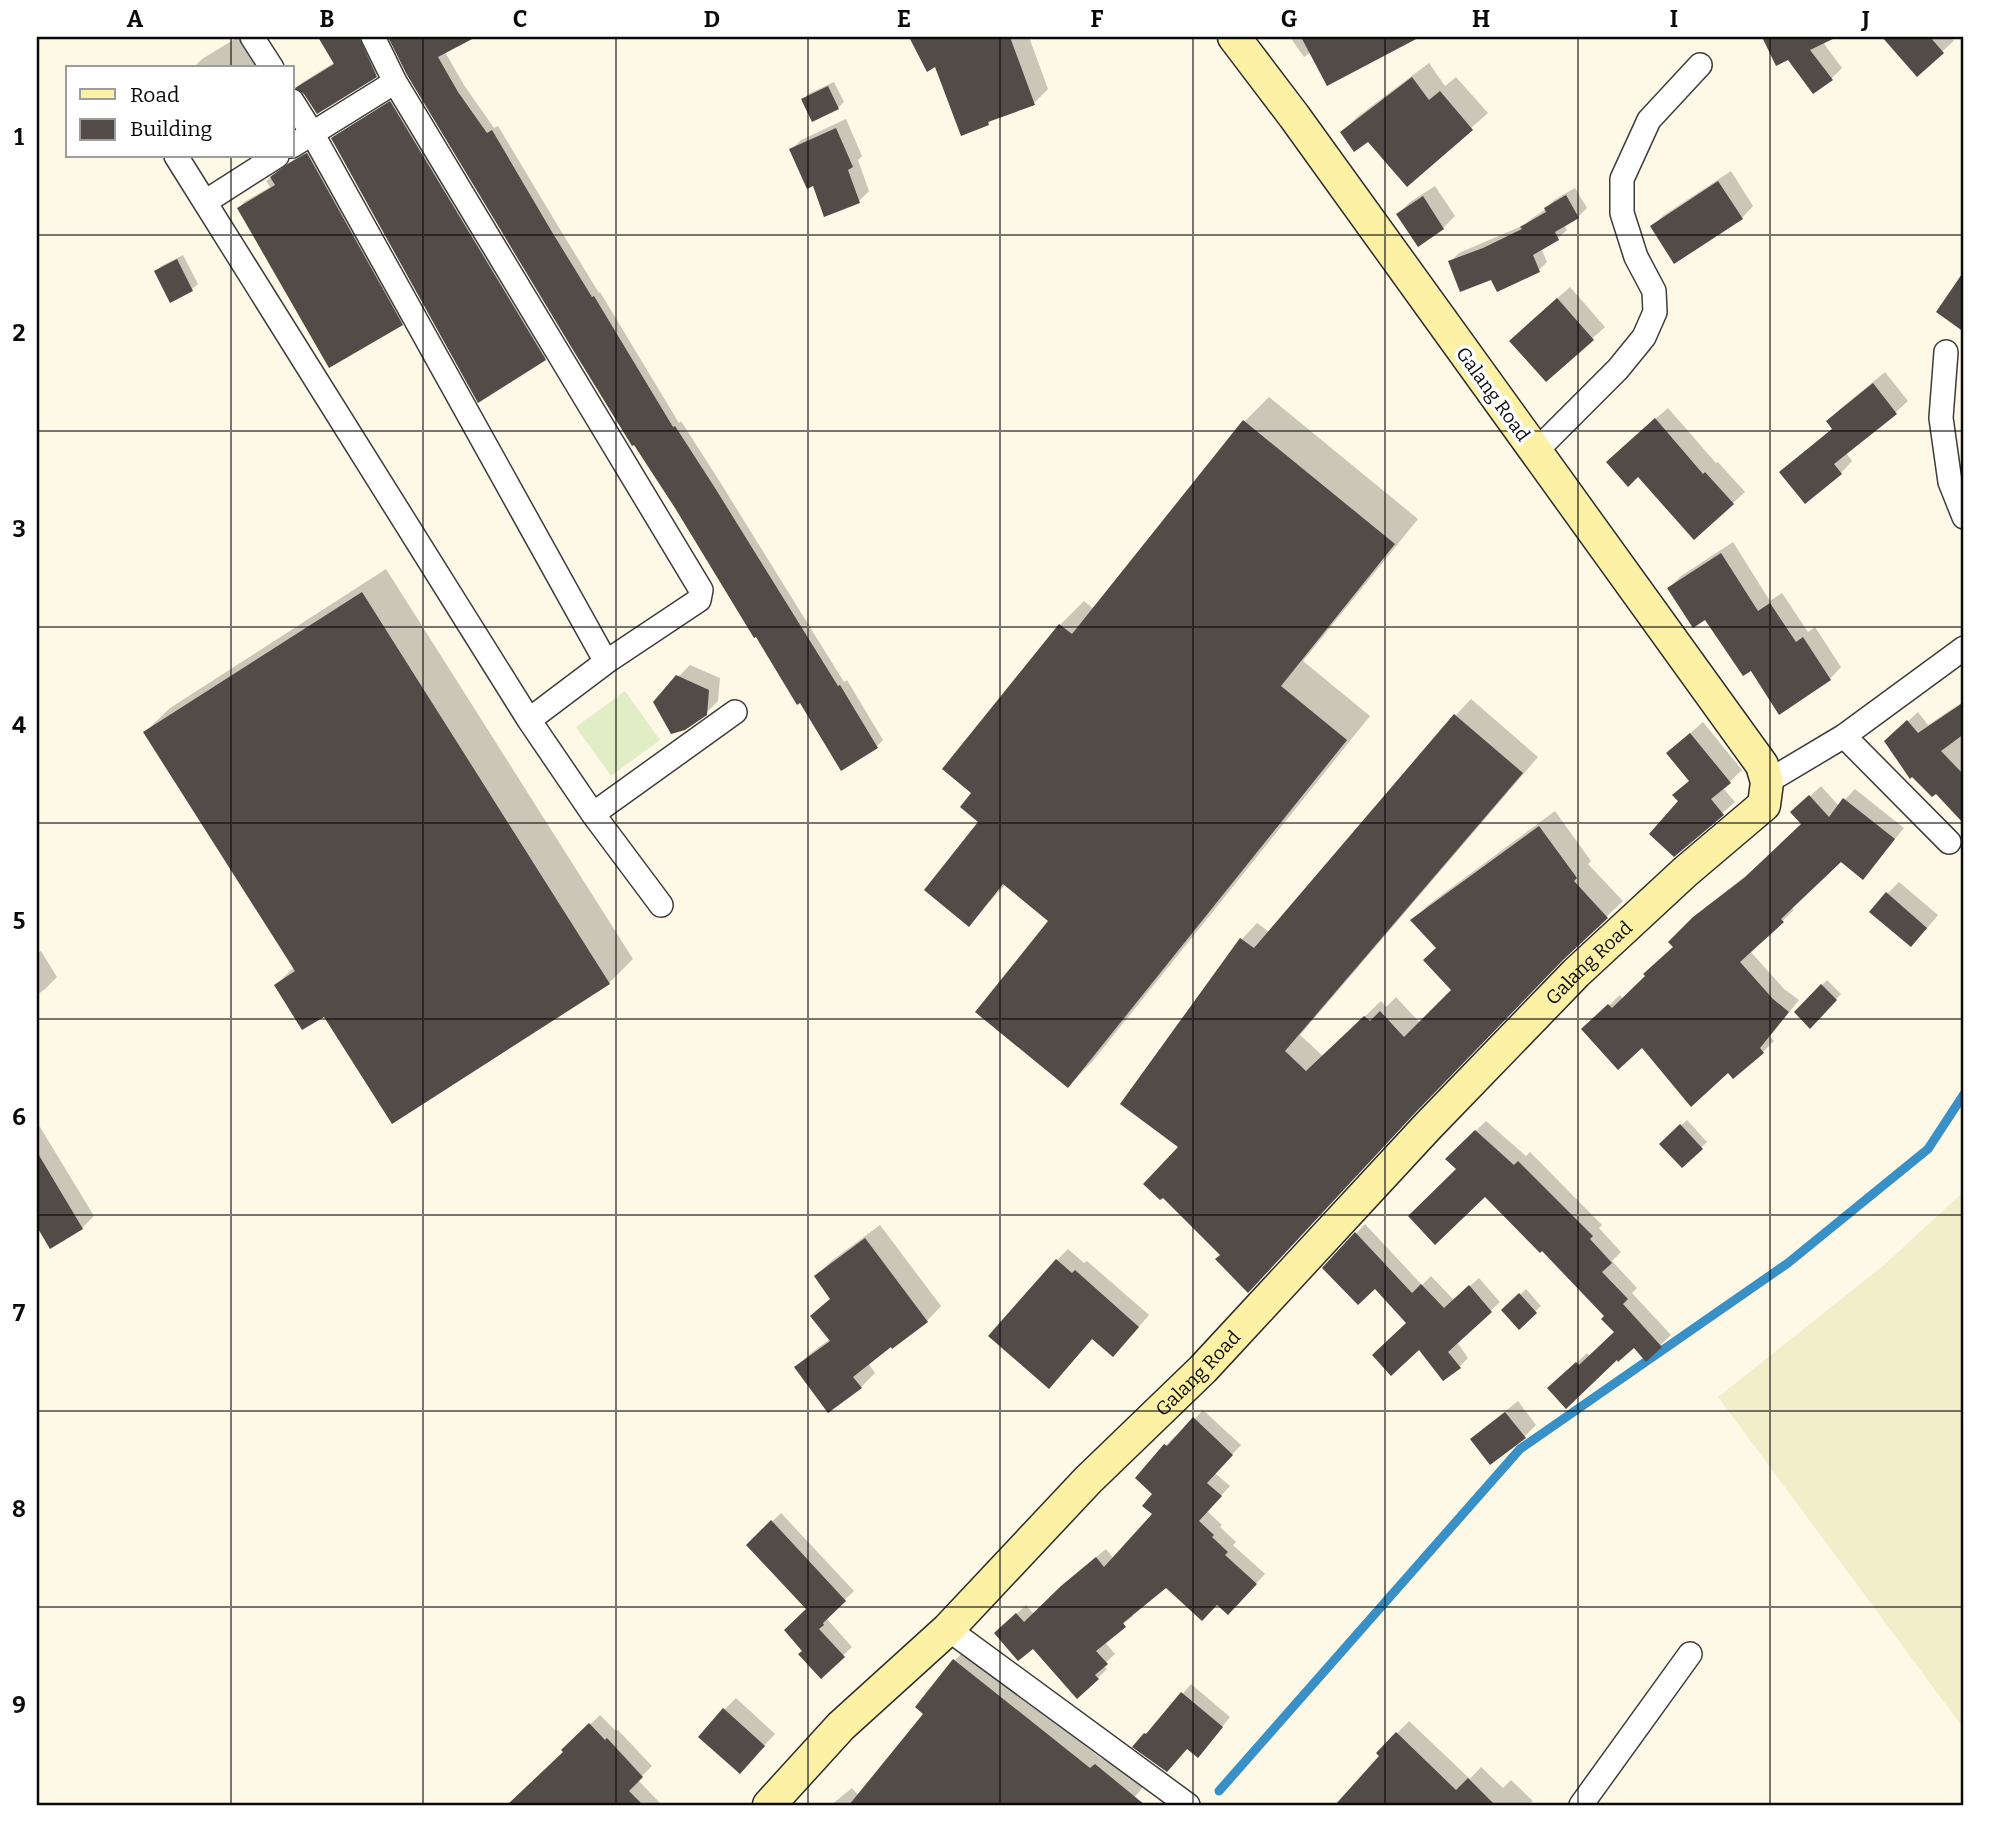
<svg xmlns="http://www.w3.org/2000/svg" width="2001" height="1842" font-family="Bitter,serif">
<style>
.farmland{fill:#f2eeca}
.pitch{fill:#e0edc5}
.shadow{fill:#0003}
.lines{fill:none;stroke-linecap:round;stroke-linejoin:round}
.stream{stroke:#3990c7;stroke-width:9}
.building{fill:#524b47}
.street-casing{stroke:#3d3d3d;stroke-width:26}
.secondary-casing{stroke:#2c2c2c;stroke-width:35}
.street{stroke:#fff;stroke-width:23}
.secondary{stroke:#fcf1a5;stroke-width:32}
.grid{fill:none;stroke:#0a0a0a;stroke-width:2;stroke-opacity:0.55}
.labels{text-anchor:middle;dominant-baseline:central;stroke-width:7;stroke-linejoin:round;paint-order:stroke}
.street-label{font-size:19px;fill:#0a0a0a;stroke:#fff}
.neatline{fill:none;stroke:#0a0a0a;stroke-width:2.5}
.grid-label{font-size:23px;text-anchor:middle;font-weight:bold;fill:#0a0a0a}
</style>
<rect width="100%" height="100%" fill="#fef9e7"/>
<path class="farmland" d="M1964,1191V1729L1718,1397L1884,1265Z"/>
<path class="pitch" d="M625,691L660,740L611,776L576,727Z"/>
<path class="shadow" d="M238,37L257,68H197L195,66L202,59Z
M319,37H366L382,69L376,75L305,92L297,87L303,82L335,62Z
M390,37H473L445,52L464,85L494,128L498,126L558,226L599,293L600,292L679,423L681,421L720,482L844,682L847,680L883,740L877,746L841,769L409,74Z
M911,37H1029L1048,89L1034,103L994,117L988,124L936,65L927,70Z
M1290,37H1416L1327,84L1311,52L1304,57Z
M1764,37H1819L1842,68L1831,79L1789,58L1777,64Z
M1885,37H1950L1954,41L1917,74Z
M1429,63L1445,86L1456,77L1488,113L1407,185L1368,139L1342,132L1357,117Z
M834,82L844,102L838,108L803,100L808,94Z
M397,97L551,353L545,359L333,139L339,133Z
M846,119L862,156L858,160L869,191L859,201L791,150L801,140Z
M313,149L407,318L402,323L239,208L244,202L270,187L266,181L289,165L297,155L306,153Z
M1731,171L1753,206L1742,218L1652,226L1664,215Z
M1435,186L1455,216L1443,228L1398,214L1410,202Z
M1575,188L1587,208L1578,217L1564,225L1567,230L1558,238L1541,248L1547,262L1539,270L1492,278L1451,261L1459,253L1524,225L1531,219L1546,209L1554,200Z
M183,255L198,284L192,289L170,301L156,272L161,266Z
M1570,287L1605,327L1546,380L1523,329Z
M1885,372L1908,401L1896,412L1846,453L1852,461L1841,473L1781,472L1833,428L1828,421L1840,409Z
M1269,397L1418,519L1303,661L1370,716L1092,1062L1068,1086L1051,921L1006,884L969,924L981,821L973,793L1060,625L1084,601L1094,609L1245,421Z
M1668,408L1716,463L1718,462L1745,492L1733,503L1620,450Z
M1733,542L1770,601L1782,593L1808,632L1815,627L1841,667L1830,679L1751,668L1706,618L1669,588L1681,576Z
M386,569L633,959L609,983L325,1014L276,985L294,967L145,732L170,708Z
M690,665L720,678L718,701L706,713L678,677Z
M1471,699L1538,757L1300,1035L1323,1056L1381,1001L1386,1007L1396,997L1420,1023L1454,990L1438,948L1413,920L1428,905L1555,811L1591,861L1588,864L1623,901L1567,954L1222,1255L1181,1147L1123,1103L1242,939L1257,923L1269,932L1456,715Z
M1964,701V821L1936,791L1896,732L1918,712L1928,725Z
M1703,722L1742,770L1723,788L1735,802L1674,855L1680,801L1690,780L1680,742Z
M1821,786L1839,806L1855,789L1904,828L1863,878L1840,860L1791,907L1794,910L1750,951L1784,989L1799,1000L1770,1036L1774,1041L1763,1052L1728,1071L1584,1029L1620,995L1623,999L1675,946L1670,942L1706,907L1757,867L1803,824L1793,813Z
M1899,882L1938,915L1923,933L1887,894Z
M41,951L57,977L45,989L37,995V953Z
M1827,980L1841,994L1810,1026L1796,1012Z
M1687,1120L1707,1142L1682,1166L1661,1144Z
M1486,1121L1526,1156L1530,1152L1602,1225L1599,1228L1621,1252L1612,1261L1637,1288L1632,1293L1671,1335L1646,1359L1634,1345L1617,1358L1550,1388L1587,1353L1590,1356L1616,1332L1606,1316L1542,1248L1447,1159Z
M37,1122L94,1216L82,1228L51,1247L37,1224Z
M1365,1224L1422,1285L1431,1276L1454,1300L1479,1278L1500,1302L1457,1342L1468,1358L1459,1367L1408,1323L1375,1286L1324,1268Z
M880,1225L941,1306L927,1321L868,1363L875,1373L861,1387L796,1367L811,1353L830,1339L812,1316L831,1298L816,1277L830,1262Z
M1068,1249L1084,1263L1087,1261L1149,1315L1124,1344L1093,1338L1049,1387L1057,1260Z
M1526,1289L1541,1306L1519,1327L1503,1310Z
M1518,1401L1536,1425L1524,1437L1472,1440L1484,1428Z
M1203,1410L1241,1445L1215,1473L1230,1486L1207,1511L1222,1525L1220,1527L1236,1542L1233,1545L1265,1574L1228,1613L1217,1603L1166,1586L1132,1614L1133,1616L1104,1641L1115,1654L1103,1665L1107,1669L1098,1678L1033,1646L1006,1624L1026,1605L1034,1614L1072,1577L1106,1549L1114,1559L1154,1514L1155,1494L1137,1478L1166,1445L1175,1436L1177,1438Z
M781,1513L854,1591L831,1613L832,1614L827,1619L852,1647L821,1677L804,1651L809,1609L748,1545Z
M965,1650L1102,1759L1106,1755L1144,1786L1128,1805H905L900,1801L896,1805H831L852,1788L859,1796L925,1714L955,1660Z
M1191,1684L1230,1717L1206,1747H1187L1176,1761L1145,1734L1155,1726Z
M736,1698L775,1734L751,1760L724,1710Z
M600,1715L616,1731L618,1730L652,1766L638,1780L662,1805H509L565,1752L564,1750Z
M1409,1721L1470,1779L1481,1767L1503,1788L1511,1780L1533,1801L1528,1805H1337L1381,1756L1378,1753Z"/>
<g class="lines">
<path class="stream" d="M1219,1791L1520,1449L1788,1263L1928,1149L1964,1094"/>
</g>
<path class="building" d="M318,37H359L377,77L317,114L304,94L295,88L334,64Z
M388,37H476L438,57L458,92L487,133L492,130L552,232L592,297L594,296L673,427L675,426L715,488L838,686L840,685L878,748L841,771L800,703L797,705L756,637L754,638L675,508L634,445L632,446L570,345L407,75Z
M909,37H1010L1035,105L988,122L989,125L961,136L935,67L927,72Z
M1301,37H1420L1327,86Z
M1762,37H1837L1810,50L1833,80L1813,94L1788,60L1776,66Z
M1882,37H1930L1944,53L1917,77Z
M1412,77L1429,100L1440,91L1473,130L1407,187L1368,142L1354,152L1340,132Z
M828,86L839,109L812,122L801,99Z
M390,101L546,360L478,403L331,138Z
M836,128L853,167L848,170L860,203L824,217L813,186L807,189L789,149Z
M307,153L403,325L329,368L237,208L275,185L270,177L289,163Z
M1718,181L1743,219L1674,264L1650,226Z
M1566,195L1579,218L1555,232L1559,240L1533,255L1540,272L1497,292L1491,280L1460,292L1448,261L1483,248L1522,229L1520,227L1546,212L1544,208Z
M1423,196L1444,229L1418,247L1396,214Z
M177,259L193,291L170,303L154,271Z
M1964,271V332L1936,312Z
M1557,298L1594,340L1546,382L1509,341Z
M1873,383L1897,414L1834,464L1842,474L1805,504L1779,472L1832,429L1826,421Z
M1655,418L1703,474L1705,472L1734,504L1694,540L1638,477L1628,487L1606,462Z
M1243,420L1395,544L1281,686L1347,740L1068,1088L975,1012L1048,921L1003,884L969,927L924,890L978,822L960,807L971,793L942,769L1059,624L1072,634Z
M1721,553L1758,611L1770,603L1796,642L1803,637L1831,680L1779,715L1751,671L1743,676L1705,620L1693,628L1667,588Z
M362,592L610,984L392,1124L324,1017L302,1030L274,985L295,971L143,732Z
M676,675L709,690L707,715L685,730L671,734L653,702Z
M1964,702V734L1941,751L1964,775V824L1936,794L1932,797L1912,777L1910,779L1884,741L1907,720L1918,733Z
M1454,714L1523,773L1285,1051L1306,1071L1364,1016L1370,1021L1380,1011L1404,1037L1451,990L1423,960L1436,948L1410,920L1539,826L1577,878L1574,881L1608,918L1563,960L1415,1113L1248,1293L1215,1259L1220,1255L1163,1198L1160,1200L1143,1184L1178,1147L1120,1104L1240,938L1254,948Z
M1690,733L1731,783L1711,799L1724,815L1674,857L1649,834L1678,801L1672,795L1689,781L1666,753Z
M1809,795L1829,817L1843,798L1895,839L1863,880L1841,862L1781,919L1784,922L1740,962L1773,999L1789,1012L1760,1048L1764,1053L1733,1079L1728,1073L1691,1107L1642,1048L1618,1070L1581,1029L1608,1004L1612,1008L1645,976L1643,974L1673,947L1668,942L1693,917L1744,878L1801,824L1790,812Z
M1886,892L1927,928L1911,947L1869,912Z
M1821,984L1837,1000L1810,1029L1794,1012Z
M1680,1124L1703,1149L1682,1168L1659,1144Z
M1475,1130L1514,1165L1518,1161L1593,1236L1590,1239L1612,1263L1602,1272L1628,1299L1623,1304L1662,1347L1646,1362L1634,1348L1618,1362L1617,1360L1566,1409L1547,1388L1576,1362L1579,1365L1614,1332L1601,1319L1604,1316L1542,1251L1540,1253L1485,1197L1435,1245L1408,1216L1456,1169L1445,1159Z
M37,1152L83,1229L50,1249L37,1227Z
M1355,1232L1412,1293L1421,1284L1444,1308L1469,1285L1492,1312L1448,1352L1461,1368L1443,1381L1419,1350L1391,1376L1372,1355L1406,1323L1375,1289L1358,1305L1322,1268Z
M865,1238L928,1322L892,1349L891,1347L853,1377L862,1388L828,1413L794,1367L830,1341L810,1316L830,1299L814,1276Z
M1056,1259L1072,1273L1075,1270L1139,1327L1113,1357L1092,1339L1049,1389L988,1336Z
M1519,1293L1537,1313L1519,1330L1501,1310Z
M1505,1412L1526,1438L1490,1465L1470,1439Z
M1193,1417L1233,1455L1207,1483L1222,1496L1199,1521L1214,1535L1212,1537L1228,1552L1225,1555L1257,1584L1228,1615L1217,1605L1202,1621L1166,1588L1123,1623L1126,1627L1096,1651L1108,1664L1095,1675L1099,1679L1077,1699L1033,1649L1018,1661L994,1633L1016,1613L1024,1622L1061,1586L1096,1557L1104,1567L1152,1514L1142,1506L1152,1494L1135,1478L1164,1444L1167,1446Z
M771,1520L846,1601L823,1623L824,1625L819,1629L845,1657L821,1679L798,1654L802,1651L784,1630L806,1609L746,1545Z
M953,1659L1090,1768L1095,1764L1145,1805H849L923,1714L915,1707Z
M1181,1692L1223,1727L1198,1758L1187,1749L1167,1772L1132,1747L1144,1733L1146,1734Z
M723,1708L765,1746L740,1774L698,1737Z
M589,1723L605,1740L607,1738L643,1777L629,1791L643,1805H507L563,1752L561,1750Z
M1396,1732L1456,1790L1468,1778L1495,1805H1335L1379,1756L1376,1753Z"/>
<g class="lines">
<g class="street-casing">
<path id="street" d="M252,37L272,68
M373,37L395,82L701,590L699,600L606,662L529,720
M292,101L312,133L606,662
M292,146L395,82
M176,156L529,720L593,814L661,905
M205,202L277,156
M1946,352L1941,418L1950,482L1964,517
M1535,452L1618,369L1644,337L1655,312L1654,291L1636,257L1622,213V179L1649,120L1700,65
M1844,736L1949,842
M1767,782L1844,736L1964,648
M593,814L735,712
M948,1629L1188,1805
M1581,1805L1690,1654"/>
</g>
<g class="secondary-casing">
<g id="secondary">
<path id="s1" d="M769,1805L841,1726L948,1629L1088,1480L1203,1369L1428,1126L1576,973L1685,872L1764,805L1767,782L1762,765L1294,116L1234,37"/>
</g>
</g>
<use href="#street" class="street"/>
<use href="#secondary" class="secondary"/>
</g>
<path class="grid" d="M231,37V68M423,37V1805M616,37V1805M808,37V1805M1000,37V1805M1193,37V1805M1385,37V1805M1578,37V1805M1770,37V1805M231,156V1805M37,235H1964M37,431H1964M37,627H1964M37,823H1964M37,1019H1964M37,1215H1964M37,1411H1964M37,1607H1964"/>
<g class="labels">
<g class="street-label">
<text transform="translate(1493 394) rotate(54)">Galang Road</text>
<text stroke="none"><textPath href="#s1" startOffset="1176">Galang Road</textPath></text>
<text stroke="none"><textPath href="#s1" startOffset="609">Galang Road</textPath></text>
</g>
</g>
<rect width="2001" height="1842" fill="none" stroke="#ffffff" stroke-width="77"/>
<rect x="66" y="66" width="228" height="91" fill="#ffffff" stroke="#9d9d9d" stroke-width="2"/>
<rect x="80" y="89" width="35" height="10" fill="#fcf1a5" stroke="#9d9d9d" stroke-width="2"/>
<text x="130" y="102" font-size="21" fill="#0a0a0a">Road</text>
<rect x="80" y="119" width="35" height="21" fill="#524b47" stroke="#9d9d9d" stroke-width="2"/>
<text x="130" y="136" font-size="21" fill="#0a0a0a">Building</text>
<rect x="38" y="38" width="1924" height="1766" class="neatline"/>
<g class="grid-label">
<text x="135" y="27">A</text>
<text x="327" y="27">B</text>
<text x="520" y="27">C</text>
<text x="712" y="27">D</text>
<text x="904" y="27">E</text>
<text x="1097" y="27">F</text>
<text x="1289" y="27">G</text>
<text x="1481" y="27">H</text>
<text x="1674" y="27">I</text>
<text x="1866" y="27">J</text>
<text x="19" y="145">1</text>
<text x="19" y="341">2</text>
<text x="19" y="537">3</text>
<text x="19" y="733">4</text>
<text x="19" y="929">5</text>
<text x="19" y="1125">6</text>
<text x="19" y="1321">7</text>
<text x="19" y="1517">8</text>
<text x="19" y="1713">9</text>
</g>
</svg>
